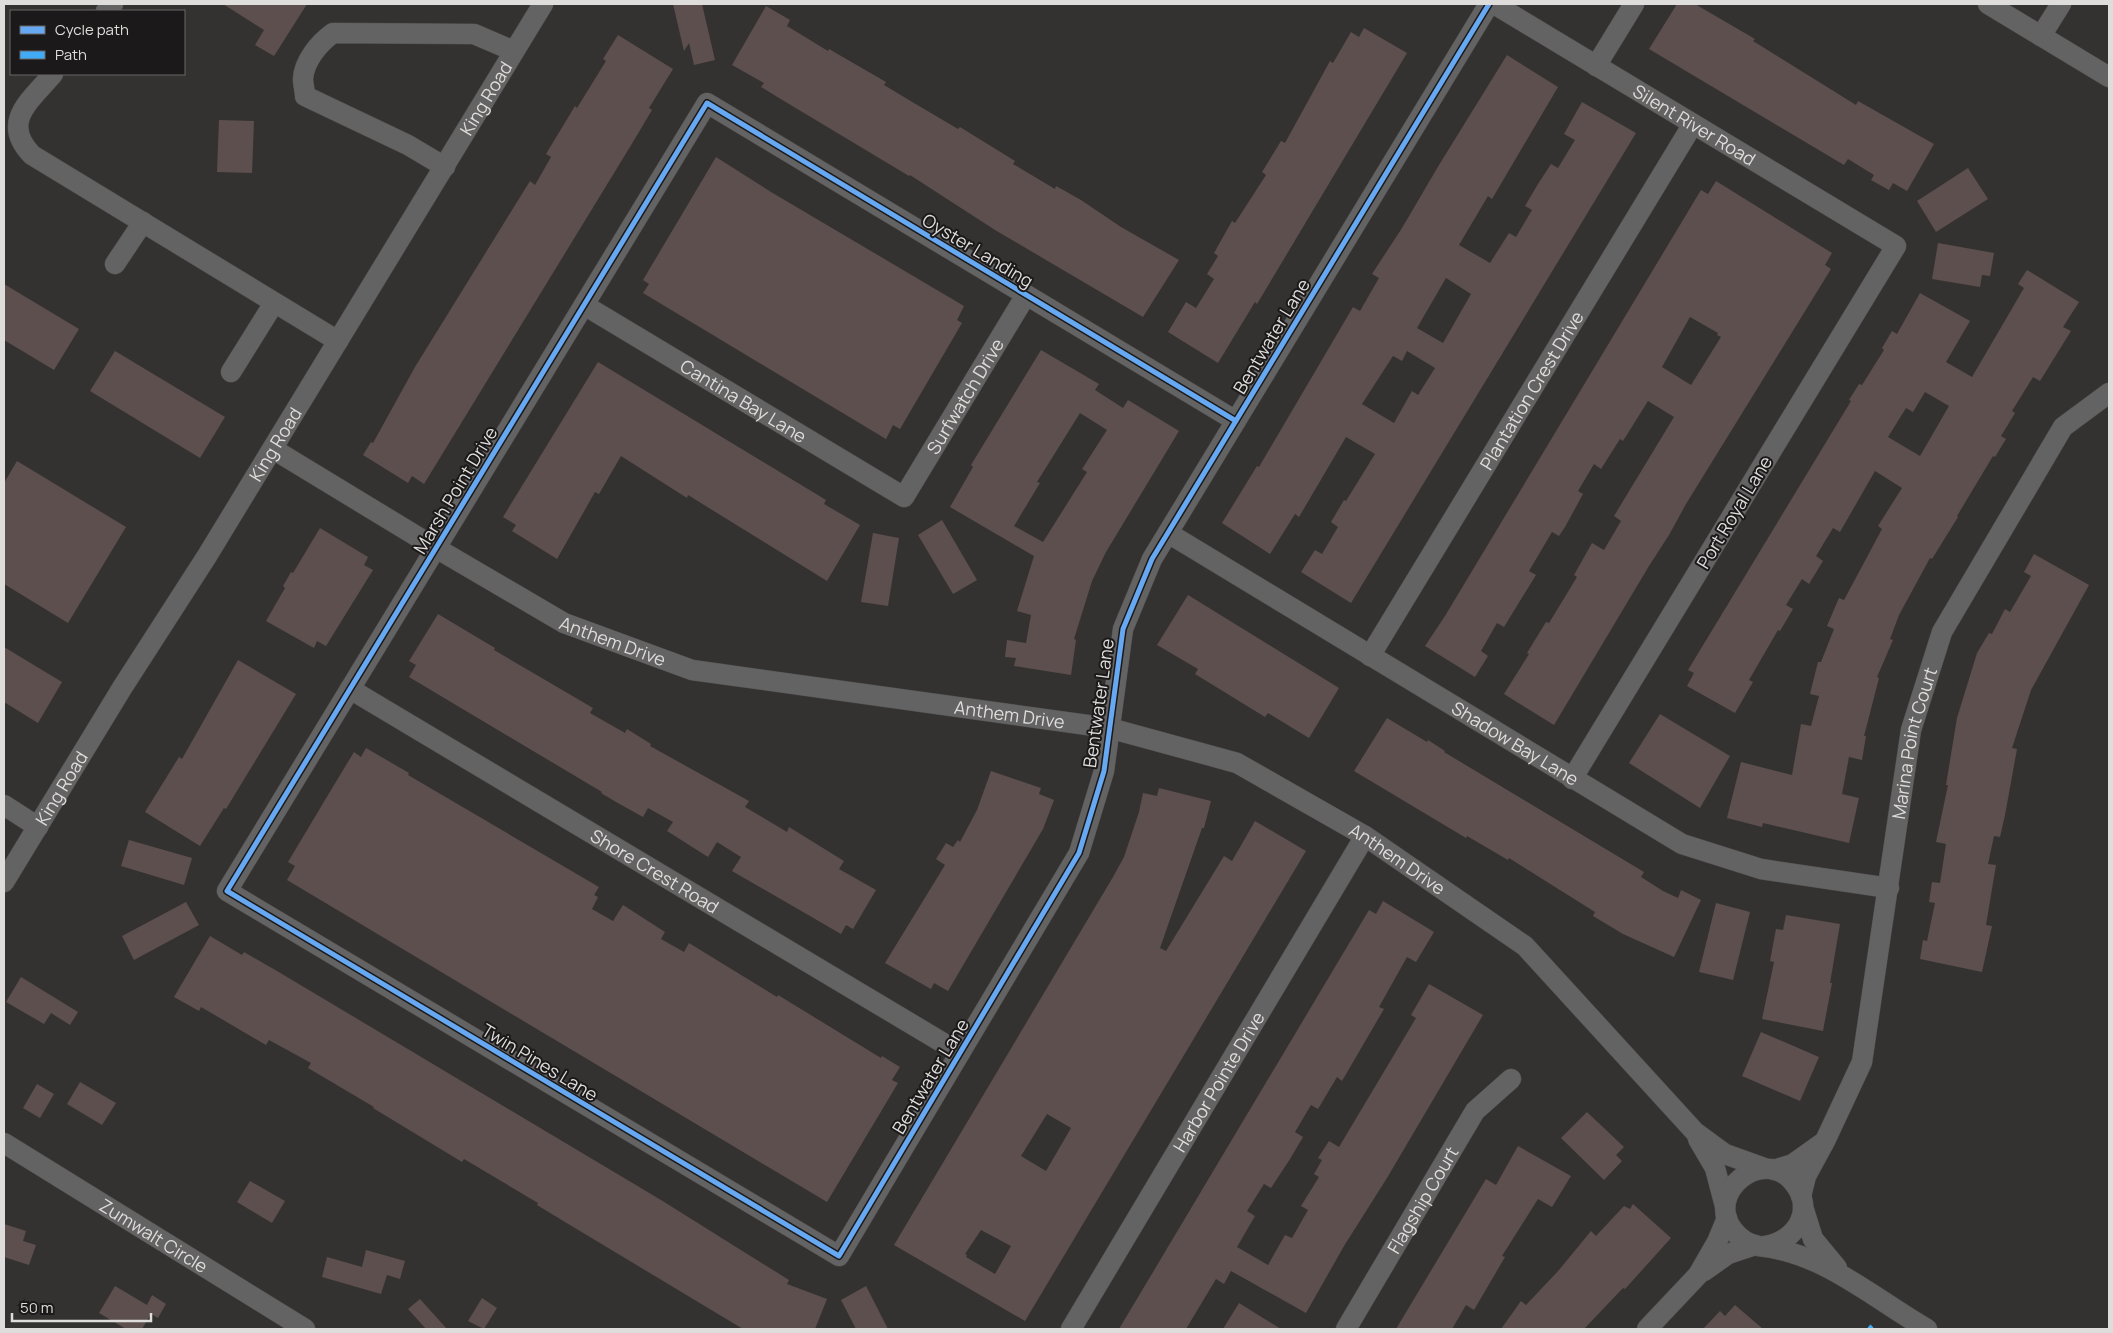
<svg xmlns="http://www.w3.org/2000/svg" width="2113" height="1333" font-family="Manrope,sans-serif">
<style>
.building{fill:#5c4f4e;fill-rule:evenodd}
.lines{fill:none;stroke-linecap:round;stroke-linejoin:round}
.minor-casing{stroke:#525150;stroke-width:21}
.minor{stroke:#646363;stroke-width:20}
.quiet{stroke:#42abf6;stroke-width:4;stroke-dasharray:8 4;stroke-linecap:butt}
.cycleway-casing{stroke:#1b1919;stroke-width:8}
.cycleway{stroke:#66a8f1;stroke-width:5}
.labels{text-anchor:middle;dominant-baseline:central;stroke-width:4;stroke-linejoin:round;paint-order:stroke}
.street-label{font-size:18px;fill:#dfdddc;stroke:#1b1919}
</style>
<rect width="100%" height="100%" fill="#343231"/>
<path class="building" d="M223,4H307L274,56L255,45L264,30Z
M673,4H702L715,60L694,65L689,43L684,51Z
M1677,4H1695L1755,39L1753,41L1856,105L1858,101L1934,144L1907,191L1893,183L1889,190L1871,180L1874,175L1848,159L1844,165L1649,49Z
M766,6L790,20L787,26L828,51L829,49L886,82L884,85L914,103L958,129L960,127L1015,161L1013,164L1055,189L1056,186L1081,200L1121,227L1179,260L1143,317L995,230L910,175L909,176L779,98L761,87L764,83L732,65Z
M1364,28L1407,53L1257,304L1255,302L1218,363L1168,332L1186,302L1196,308L1214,279L1207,274L1218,256L1214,253L1232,221L1235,223L1266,175L1262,172L1281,141L1285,143L1330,61L1333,63L1351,32L1359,37Z
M618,35L673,69L649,108L652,110L633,142L424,484L412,476L408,483L363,455L371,442L373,443L415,367L530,181L535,185L551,157L546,154L575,106L577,108L606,61L603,59Z
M1507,55L1558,87L1492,199L1488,196L1459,245L1490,263L1509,233L1516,237L1532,210L1525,206L1538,184L1551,164L1558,168L1575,140L1564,134L1582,102L1636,133L1351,603L1301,572L1315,550L1322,554L1338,527L1331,522L1344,500L1346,501L1375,454L1346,437L1299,517L1295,514L1270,554L1222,523L1257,466L1259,467L1353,307L1360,311L1379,278L1372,274L1402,228L1439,165ZM1446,278L1471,294L1443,343L1417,328ZM1407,351L1435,368L1418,395L1412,391L1394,423L1362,404L1393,356L1402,361Z
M219,120L254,121L252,173L217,172Z
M716,157L771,192L964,306L957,320L962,323L900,429L893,425L886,439L643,293L649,284L643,280Z
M1968,168L1988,199L1936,232L1917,201Z
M1716,181L1832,253L1825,265L1831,269L1686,504L1669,535L1649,566L1554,725L1504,694L1529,654L1527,653L1546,622L1549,623L1577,577L1574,575L1592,543L1604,550L1621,521L1614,516L1674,417L1648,401L1623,441L1620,439L1601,469L1594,464L1578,491L1583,494L1565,527L1559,536L1552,532L1529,571L1536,575L1523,596L1504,627L1497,623L1481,651L1488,656L1475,677L1425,646L1445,616L1701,190L1708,194ZM1690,317L1718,333L1717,335L1721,337L1691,385L1662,367Z
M1938,243L1994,253L1990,276L1982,275L1980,287L1932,279Z
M2027,270L2079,302L2063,327L2071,331L2040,381L2033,377L2012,411L2015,413L2001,436L2006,439L1995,457L1993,456L1957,516L1958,517L1932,559L1930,558L1899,615L1890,639L1893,640L1877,677L1879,678L1864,736H1866L1862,760L1849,757L1842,794L1859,798L1849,843L1763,823L1762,827L1727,818L1741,762L1792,775L1801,724L1811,726L1819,696L1810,694L1818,662H1821L1834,629L1827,626L1839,598L1844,600L1882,529L1878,526L1902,488L1875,471L1840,532L1833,528L1816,556L1823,561L1809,584L1802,579L1786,605L1793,609L1780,631L1778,630L1749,680L1753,682L1735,713L1687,686L1694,673L1688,670L1851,401L1849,400L1859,384L1862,385L1884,350L1882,348L1892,331L1897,334L1920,293L1970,321L1946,362L1972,377L2024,288L2018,284ZM1925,392L1949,406L1920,456L1888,437L1906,408L1913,412Z
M4,284L79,329L54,370L4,340Z
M1041,350L1099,384L1095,390L1123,408L1128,400L1179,431L1106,552L1092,581L1074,639L1076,640L1071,675L1014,666L1016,658L1005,657L1007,640L1026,643L1031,615L1017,611L1034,556L950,507L973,467L971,465ZM1080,413L1107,430L1082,469L1087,472L1043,542L1014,526L1040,483L1037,482Z
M115,351L225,417L200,458L90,391Z
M598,362L826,500L824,504L860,525L827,581L688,495L687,498L621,456L599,494L595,492L557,559L512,531L516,525L503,517Z
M17,461L126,527L68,623L4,584V483Z
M942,520L977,580L953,594L918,535Z
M320,528L368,557L364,565L373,570L326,646L317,641L314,648L266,621L285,588L283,586L291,572L293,573Z
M873,533L899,538L888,606L861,602Z
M2034,554L2089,585L2031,690L2012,748L2017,749L2005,815L2000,837L1994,836L1988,864L1996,865L1986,925L1992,926L1982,972L1920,959L1923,940L1927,941L1935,903L1929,902L1932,882L1940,883L1946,844L1936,842L1948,785H1946L1957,718L1977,653L1989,633L1992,634L2005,609L2010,612L2031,576L2024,572Z
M1188,595L1339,688L1309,738L1268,713L1265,717L1195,674L1198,669L1157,645Z
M438,614L495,648L494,650L593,708L590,713L625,733L627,729L651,744L650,746L749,801L745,807L787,832L789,827L844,861L839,869L876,890L853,929L846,925L841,934L732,871L741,857L717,842L708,857L667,831L673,822L648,808L643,817L616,802L601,793L602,792L409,677L416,665L409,661Z
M4,647L62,682L38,723L4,702Z
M238,660L296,694L226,809L224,808L200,846L145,812L179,757L182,759Z
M1660,714L1730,756L1700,808L1629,763Z
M1387,718L1427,742L1428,740L1445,751L1444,752L1644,872L1641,877L1663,891L1678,898L1681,890L1701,900L1674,957L1623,934L1593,916L1595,912L1509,858L1508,860L1467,836L1466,838L1354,771Z
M366,748L409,773L408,775L599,887L594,895L598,897L592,909L613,921L623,905L665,932L661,939L684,952L689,943L777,997L778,995L881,1058L882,1056L900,1067L892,1080L898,1083L827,1202L287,880L295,866L288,862L325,800L354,752L361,757Z
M991,771L1041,788L1039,794L1054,800L1043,829L948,991L934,983L931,989L885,963L945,865L936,859L946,843L953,847L958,840L960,842L977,810Z
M1159,788L1211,801L1204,828H1202L1160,948L1166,951L1224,856L1232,861L1255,821L1306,851L1025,1321L894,1245L1113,877L1124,857L1139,812L1143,793L1157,796ZM1047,1114L1071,1128L1046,1171L1021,1156ZM981,1230L1011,1246L995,1274L966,1257L967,1255L965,1254Z
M129,840L192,858L184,885L121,866Z
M1383,901L1434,932L1416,962L1407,957L1379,1007L1384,1009L1342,1081L1337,1077L1318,1109L1311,1105L1295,1132L1303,1137L1290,1159L1271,1188L1264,1184L1247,1211L1255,1216L1237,1247L1268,1265L1285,1235L1292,1238L1308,1210L1301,1206L1319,1177L1314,1174L1322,1160L1318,1158L1329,1141L1339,1147L1416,1018L1411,1015L1429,984L1483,1015L1387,1178L1344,1246L1306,1313L1231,1271L1224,1284L1216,1279L1186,1329H1119L1369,910L1376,914Z
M186,902L199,925L134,960L122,936Z
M1716,903L1750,912L1733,980L1699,972Z
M1786,915L1840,924L1830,983H1832L1823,1031L1762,1019L1774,962L1770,961L1776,929L1783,930Z
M210,936L242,955L244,952L277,971L661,1200L789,1280L787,1284L827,1299L815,1329H743L560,1219L537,1205L538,1203L464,1159L462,1162L373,1108L374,1107L308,1068L311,1063L269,1040L266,1045L201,1007L199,1011L174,997Z
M21,977L78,1012L70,1025L51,1013L44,1024L6,1002Z
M1761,1032L1819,1057L1800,1101L1742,1076Z
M80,1082L116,1103L102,1125L67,1104Z
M37,1084L54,1094L40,1118L23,1108Z
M1587,1112L1624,1147L1616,1155L1622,1161L1604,1180L1561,1138Z
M1518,1146L1571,1176L1552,1207L1538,1199L1502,1256L1505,1257L1474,1310L1466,1305L1452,1329H1396L1486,1179L1496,1185Z
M250,1181L285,1201L272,1223L237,1202Z
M1633,1204L1671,1238L1625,1289L1623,1288L1584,1329H1501L1521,1301L1526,1305L1559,1270L1591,1231L1596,1236L1624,1206L1630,1209Z
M4,1224L26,1231L23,1241L36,1245L29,1265L4,1257Z
M366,1250L405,1261L400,1279L387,1275L381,1294L322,1277L327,1257L362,1267Z
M115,1286L147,1305L152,1295L166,1304L158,1318L151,1314L142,1329H126L99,1313Z
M866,1286L888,1329H856L841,1300Z
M482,1298L497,1308L484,1329L468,1321Z
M420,1299L447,1329H426L408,1309Z
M1239,1303L1281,1329H1223Z
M1735,1305L1763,1329H1703L1720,1311L1725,1316Z"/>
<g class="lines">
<g class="minor-casing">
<g id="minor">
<path id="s1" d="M1494,4L1896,246L1572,779"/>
<path d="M1988,4L2109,77"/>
<path d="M106,11L113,4"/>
<path d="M2041,36L2061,4"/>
<path d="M1596,66L1634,4"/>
<path d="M53,74C30,101 0,122 32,155L338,341"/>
<path d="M445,167L408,145L305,96C305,91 303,84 303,79C304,61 319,43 333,33L474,34L514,51"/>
<path d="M115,264L143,222"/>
<path id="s2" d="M584,305L904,497L1026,295"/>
<path d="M231,372L274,303"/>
<path d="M1236,421L707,103L227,891L839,1256L1079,853L1104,771L1123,629L1152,559L1489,4"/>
<path id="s3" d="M273,449L436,548L564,623L692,670L1109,728L1237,763L1365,836L1525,946L1695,1132L1725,1154L1764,1168"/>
<path id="s4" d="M1168,533L1682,844L1761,869L1889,888"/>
<path id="s5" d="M1370,656L1693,124"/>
<path id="s6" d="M350,689L960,1053"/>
<path d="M4,805L38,827"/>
<path id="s7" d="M4,882L122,688L207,556L543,4"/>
<path d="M1698,1139L1715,1168L1725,1206"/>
<path id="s8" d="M4,1143L305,1329"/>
<path d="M1774,1170L1793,1164L1821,1144"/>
<path id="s9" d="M1801,1196L1806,1176L1825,1141L1862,1062L1911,730L1942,632L2063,427L2109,393"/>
<path d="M1803,1207L1813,1239L1837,1268"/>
<path d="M1765,1246C1797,1241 1816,1209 1793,1182C1763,1145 1704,1193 1733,1230C1739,1238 1748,1244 1758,1246C1823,1252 1873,1298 1927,1329"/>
<path d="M1704,1271L1728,1254L1755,1245"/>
<path id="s10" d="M1071,1329L1365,836"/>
<path id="s11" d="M1346,1329L1475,1111L1511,1079"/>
<path d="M1647,1329L1698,1275L1717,1242L1727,1218"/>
</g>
</g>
<use href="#minor" class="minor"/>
<path class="quiet" d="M1869,1329L1872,1326"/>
<g class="cycleway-casing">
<path id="cycleway" d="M1236,421L707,103L227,891L839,1256L1079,853L1104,771L1123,629L1152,559L1489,4"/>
</g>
<use href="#cycleway" class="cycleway"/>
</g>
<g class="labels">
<g class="street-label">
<text stroke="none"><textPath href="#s7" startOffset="920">King Road</textPath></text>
<text stroke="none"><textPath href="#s1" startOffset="234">Silent River Road</textPath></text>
<text transform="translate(978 250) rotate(31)">Oyster Landing</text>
<text transform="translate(1271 336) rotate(-59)">Bentwater Lane</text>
<text stroke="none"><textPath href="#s5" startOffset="311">Plantation Crest Drive</textPath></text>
<text stroke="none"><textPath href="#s2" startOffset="491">Surfwatch Drive</textPath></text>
<text stroke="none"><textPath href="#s2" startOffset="186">Cantina Bay Lane</textPath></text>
<text stroke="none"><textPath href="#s7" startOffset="515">King Road</textPath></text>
<text transform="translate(455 490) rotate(-59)">Marsh Point Drive</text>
<text transform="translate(1734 512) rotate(-59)">Port Royal Lane</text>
<text stroke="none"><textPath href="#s3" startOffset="391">Anthem Drive</textPath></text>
<text transform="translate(1098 703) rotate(-82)">Bentwater Lane</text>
<text stroke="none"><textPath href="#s3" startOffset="796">Anthem Drive</textPath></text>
<text stroke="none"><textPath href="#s4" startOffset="406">Shadow Bay Lane</textPath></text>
<text stroke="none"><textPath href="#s9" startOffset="471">Marina Point Court</textPath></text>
<text stroke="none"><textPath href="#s7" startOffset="110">King Road</textPath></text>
<text stroke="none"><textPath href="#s3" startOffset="1216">Anthem Drive</textPath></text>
<text stroke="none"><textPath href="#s6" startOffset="355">Shore Crest Road</textPath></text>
<text transform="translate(540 1062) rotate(31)">Twin Pines Lane</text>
<text transform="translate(930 1076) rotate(-59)">Bentwater Lane</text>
<text stroke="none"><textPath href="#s10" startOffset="288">Harbor Pointe Drive</textPath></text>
<text stroke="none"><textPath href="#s11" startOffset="150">Flagship Court</textPath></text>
<text stroke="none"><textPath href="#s8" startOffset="176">Zumwalt Circle</textPath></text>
</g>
</g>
<rect width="2113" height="1333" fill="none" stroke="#dfdddc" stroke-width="10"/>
<rect x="10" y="10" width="175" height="65" fill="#1b1919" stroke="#696767"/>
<rect x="20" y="26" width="25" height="8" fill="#66a8f1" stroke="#696767"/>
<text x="55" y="35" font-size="15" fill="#dfdddc">Cycle path</text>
<rect x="20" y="51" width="25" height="8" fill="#42abf6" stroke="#696767"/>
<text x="55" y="60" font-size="15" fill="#dfdddc">Path</text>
<path d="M12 1313v8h139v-8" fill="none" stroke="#dfdddc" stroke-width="2.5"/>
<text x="20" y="1313" font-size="15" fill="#dfdddc" stroke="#1b1919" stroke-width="4" paint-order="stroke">50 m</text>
</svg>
